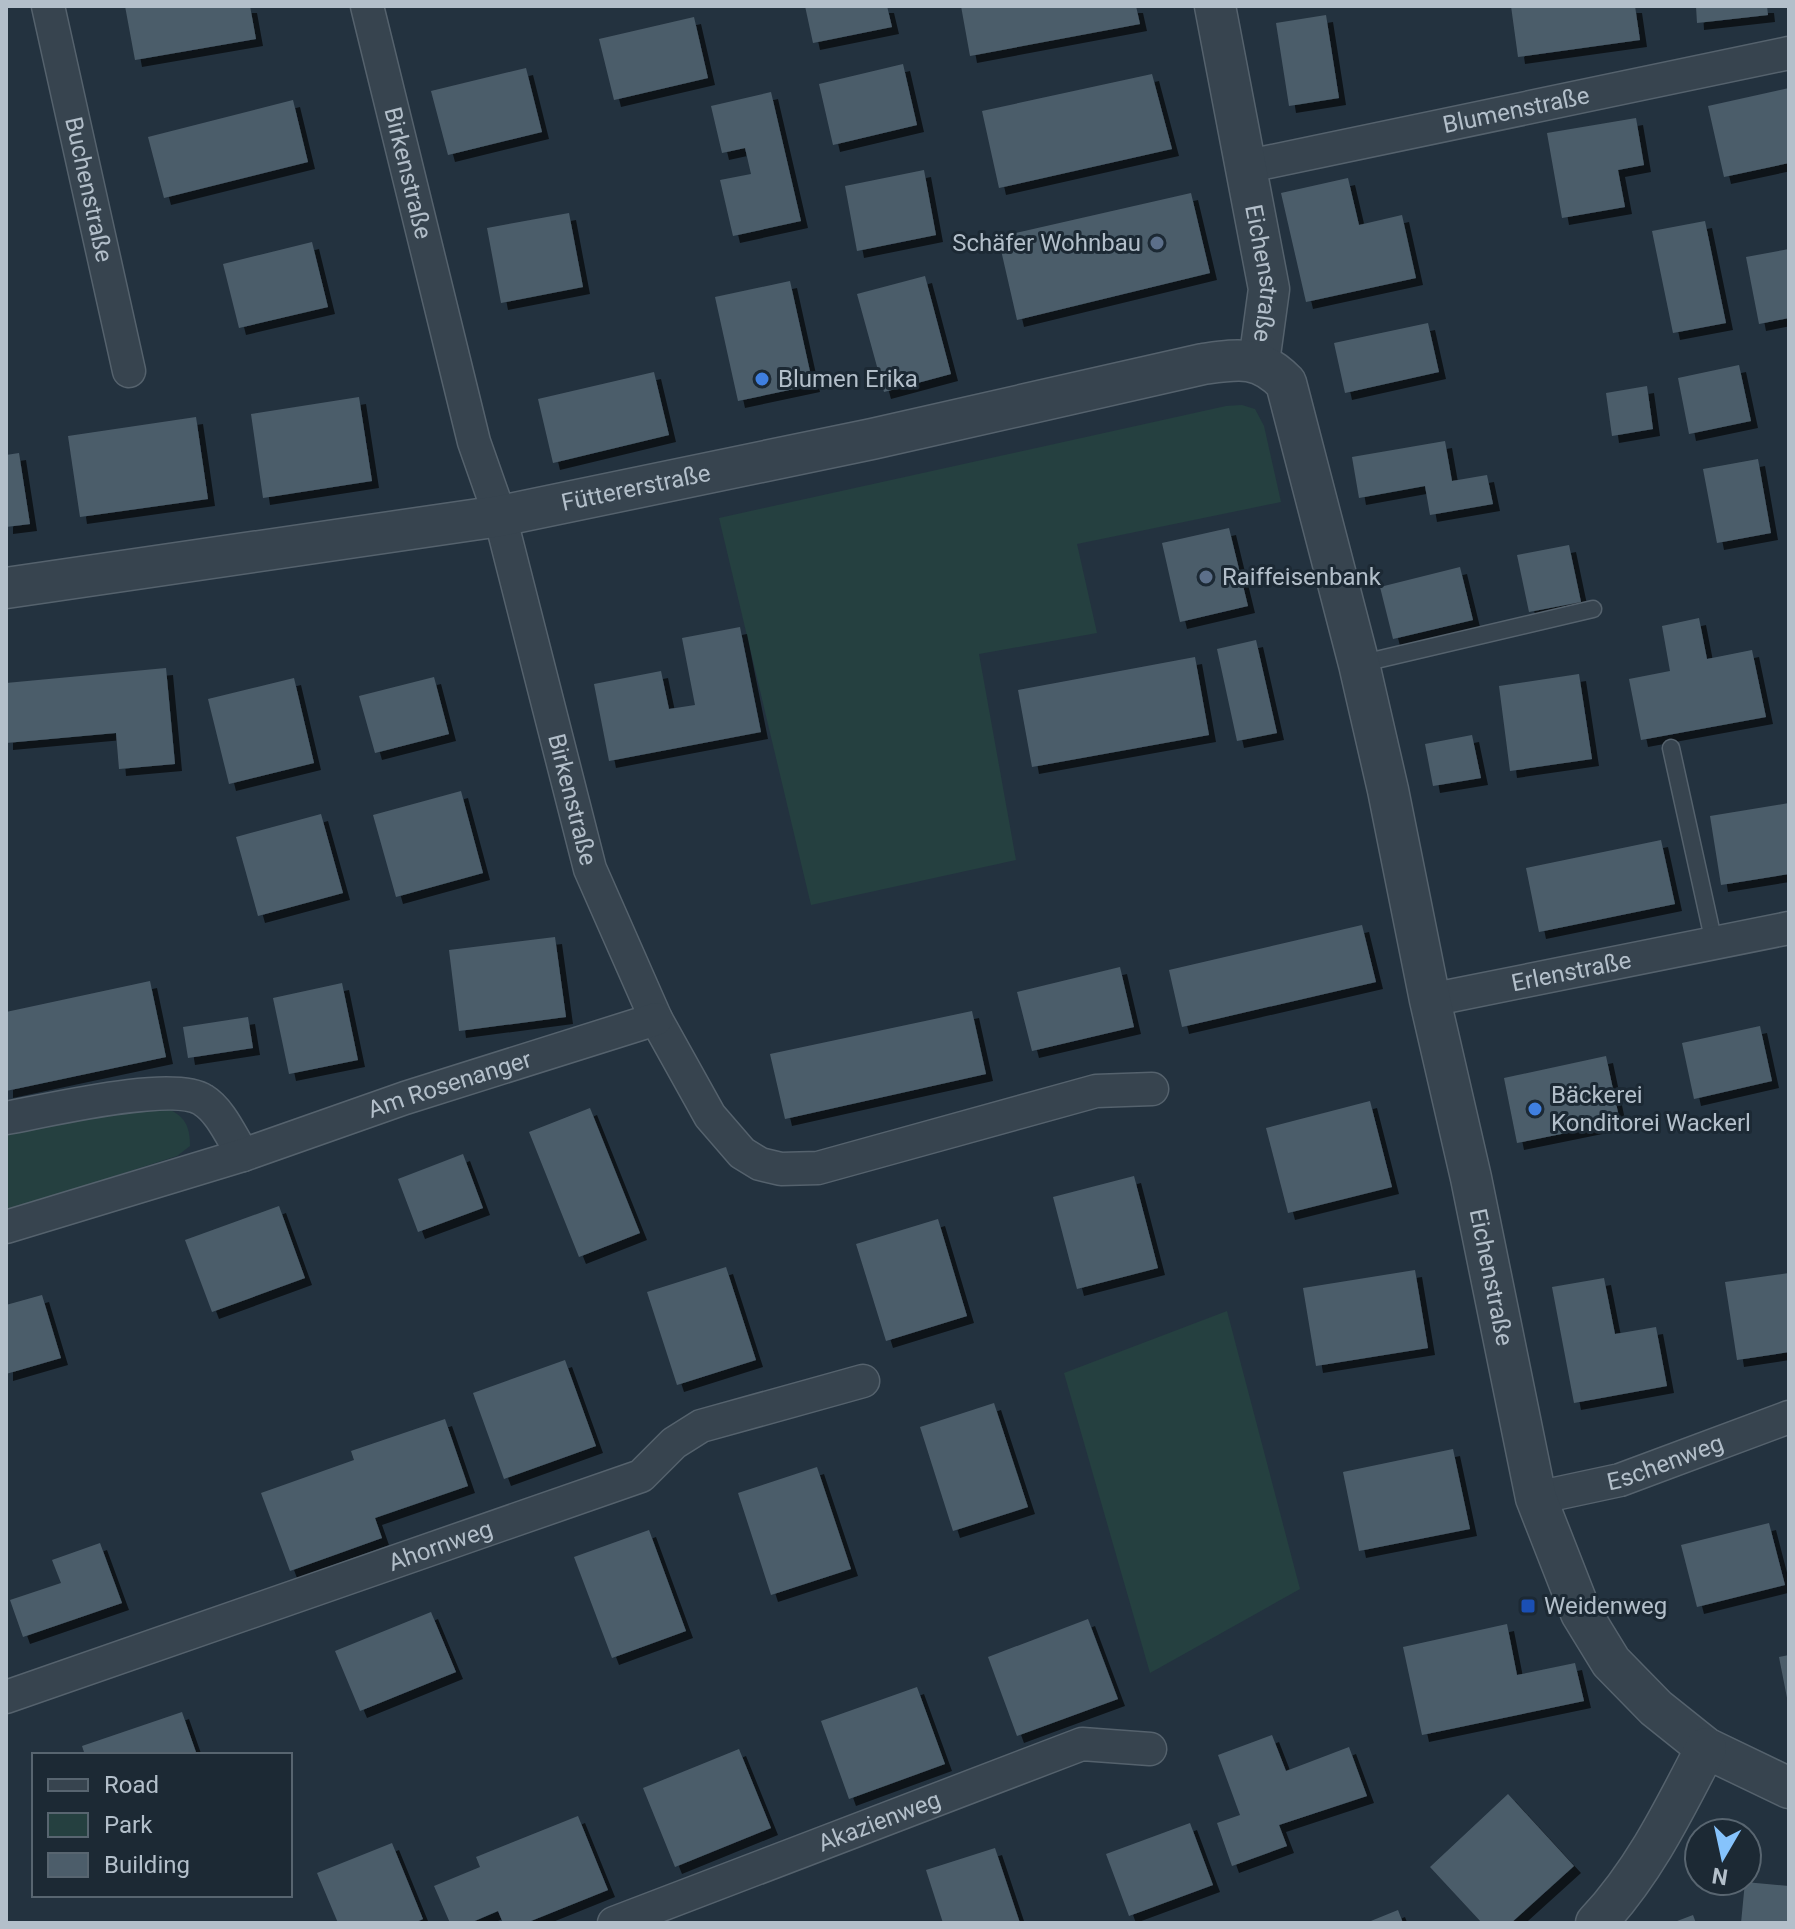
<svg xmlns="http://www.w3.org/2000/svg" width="1795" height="1929" font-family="Roboto,sans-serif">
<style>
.green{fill:#254040}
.building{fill:#4c5d6a;filter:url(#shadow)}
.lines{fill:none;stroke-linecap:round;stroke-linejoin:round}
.service-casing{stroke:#55626d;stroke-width:19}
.minor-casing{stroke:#55626d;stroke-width:35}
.tertiary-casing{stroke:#55626d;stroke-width:43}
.service{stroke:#37444f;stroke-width:16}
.minor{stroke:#37444f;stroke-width:32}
.tertiary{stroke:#37444f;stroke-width:40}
.service-dot{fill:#5c6f8a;stroke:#1c2934;stroke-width:3}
.shop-dot{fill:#3f7fe0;stroke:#1c2934;stroke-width:3}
.transit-dot{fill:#1a4fb4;stroke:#1c2934;stroke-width:3}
.labels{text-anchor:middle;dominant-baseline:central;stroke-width:6;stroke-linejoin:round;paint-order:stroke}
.street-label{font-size:24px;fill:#b3bfca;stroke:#1c2934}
.poi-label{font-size:24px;fill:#b3bfca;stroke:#1c2934;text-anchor:start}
</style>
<defs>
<filter id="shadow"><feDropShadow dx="7" dy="7" stdDeviation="0" flood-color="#0009"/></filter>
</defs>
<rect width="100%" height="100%" fill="#23323f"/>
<path class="green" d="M1242,405L1255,409L1264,426L1281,502L1077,544L1097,633L979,654L1016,860L811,905L719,518L1226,406Z
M166,1108C185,1116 190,1126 190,1146L177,1156L6,1211V1132L93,1117Z
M1227,1311L1300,1589L1150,1673L1064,1373Z"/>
<path class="building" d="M125,6H250L256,39L135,60Z
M805,6H887L892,27L813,43Z
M961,6H1136L1140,24L970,56Z
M1511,6H1635L1640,40L1518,57Z
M1696,6H1767L1768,15L1697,23Z
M1326,15L1339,98L1289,106L1276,23Z
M694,17L708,78L614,100L599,39Z
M903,64L917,125L833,145L819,84Z
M526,68L542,132L448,155L431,91Z
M1152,74L1172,149L999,188L982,111Z
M1789,88V163L1724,177L1708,106Z
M771,92L801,221L733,236L720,180L751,174L745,148L722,153L711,106Z
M293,100L308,162L164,198L148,137Z
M1636,118L1644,165L1618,170L1625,207L1562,218L1547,133Z
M924,170L936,235L857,251L845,186Z
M1348,178L1359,225L1402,215L1416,278L1306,302L1281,193Z
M1191,193L1210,273L1017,320L998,237Z
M569,213L583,287L501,303L487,228Z
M1705,221L1726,323L1673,333L1652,231Z
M312,242L328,307L239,328L223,264Z
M1789,249V318L1759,324L1746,257Z
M925,276L951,374L884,392L857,294Z
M790,281L813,385L738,401L715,297Z
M1428,323L1439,372L1345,393L1334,343Z
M1739,365L1751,421L1689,434L1678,378Z
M654,372L669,435L553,463L538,399Z
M1647,386L1653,429L1612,436L1606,393Z
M359,397L372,481L263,498L251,414Z
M196,417L208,499L80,517L68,436Z
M1445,441L1452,481L1487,475L1493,504L1430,515L1425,486L1359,498L1352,457Z
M19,453L30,524L6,527V455Z
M1758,459L1771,533L1717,543L1703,469Z
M1229,528L1248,606L1180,622L1162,543Z
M1569,545L1581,602L1529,612L1517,555Z
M1460,567L1473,620L1393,639L1380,587Z
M1699,618L1707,659L1752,650L1766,717L1641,740L1629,679L1670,671L1662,626Z
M740,627L761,732L609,761L594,684L661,671L669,709L695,705L682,638Z
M1256,640L1277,733L1237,741L1217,649Z
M1195,657L1209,735L1032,767L1018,690Z
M166,668L175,764L119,769L116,733L6,743V683Z
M1579,674L1592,759L1510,771L1499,686Z
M434,677L449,734L375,753L359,696Z
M294,678L314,763L229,784L208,699Z
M1472,735L1481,778L1433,786L1425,744Z
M461,791L483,873L396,897L373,815Z
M1789,803V874L1721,885L1710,816Z
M321,814L343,893L258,916L236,837Z
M1661,840L1675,904L1539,932L1526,868Z
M1362,925L1376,982L1182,1027L1169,970Z
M555,937L566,1017L459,1031L449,950Z
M1120,967L1134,1027L1032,1051L1017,992Z
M150,981L166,1057L6,1091V1012Z
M342,983L358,1060L289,1074L273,998Z
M972,1011L986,1074L785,1119L770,1054Z
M248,1017L253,1048L188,1058L183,1027Z
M1760,1026L1772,1081L1694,1099L1682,1043Z
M1606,1056L1620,1122L1517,1143L1504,1078Z
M1370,1101L1392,1187L1288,1213L1266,1128Z
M590,1108L640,1233L579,1257L529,1132Z
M463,1154L483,1208L418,1232L398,1179Z
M1134,1176L1158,1268L1077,1289L1053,1197Z
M279,1206L305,1278L212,1312L185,1240Z
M938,1219L967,1316L886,1341L856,1244Z
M726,1267L756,1360L677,1385L647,1292Z
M1415,1270L1428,1348L1316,1366L1303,1288Z
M1789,1273V1352L1737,1360L1725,1282Z
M1604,1278L1615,1334L1656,1327L1667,1386L1574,1403L1552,1287Z
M42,1295L61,1358L6,1374V1305Z
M565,1360L596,1446L504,1479L473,1393Z
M994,1403L1028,1507L953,1531L920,1427Z
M445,1419L468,1486L375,1518L382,1538L290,1571L261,1493L354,1460L351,1451Z
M1453,1449L1470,1529L1359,1551L1343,1472Z
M817,1467L851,1569L771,1595L738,1493Z
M1769,1523L1785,1585L1697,1607L1681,1545Z
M649,1530L686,1631L612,1658L574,1557Z
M100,1543L122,1603L23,1637L10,1600L61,1583L52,1560Z
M431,1612L456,1672L360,1711L335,1651Z
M1088,1619L1118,1699L1017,1736L988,1657Z
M1507,1624L1517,1675L1575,1663L1584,1701L1422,1735L1403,1647Z
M1789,1655V1702L1788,1703L1779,1657Z
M917,1687L945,1764L849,1799L821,1721Z
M182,1712L197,1755H85L82,1746Z
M1272,1735L1286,1771L1349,1747L1367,1796L1279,1825L1287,1846L1232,1866L1217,1823L1240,1815L1218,1755Z
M739,1749L771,1828L675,1867L643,1788Z
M1508,1794L1574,1866L1511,1923H1482L1430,1867Z
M578,1816L608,1890L526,1923H503L498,1911L470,1923H450L434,1886L480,1867L476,1857Z
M1190,1823L1213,1885L1129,1916L1106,1854Z
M392,1843L423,1919L414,1923H338L317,1873Z
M995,1848L1020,1923H943L926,1870Z
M1745,1882L1789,1886V1923H1741Z
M1398,1910L1403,1923H1366Z
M1693,1915L1696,1923H1672Z"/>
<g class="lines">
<g class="service-casing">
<path id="service" d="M1359,664L1593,609
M1671,748L1714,943"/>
</g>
<g class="minor-casing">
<g id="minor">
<path id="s1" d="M48,6L129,371"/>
<path id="s2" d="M367,6L474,442L500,516L590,869L656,1019L710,1116L742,1153L760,1164L781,1169L818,1168L1096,1091L1152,1089"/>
<path id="s3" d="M1244,167L1789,53"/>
<path id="s4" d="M1430,1000L1789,928"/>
<path d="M6,1118C46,1111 173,1080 203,1100C221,1111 232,1138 243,1155"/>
<path id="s5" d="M6,1227L243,1155L405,1098L656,1019"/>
<path id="s6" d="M1536,1498L1620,1480L1789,1417"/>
<path id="s7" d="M6,1697L641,1476L674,1443L701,1426L863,1381"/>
<path id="s8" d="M614,1923L1082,1744L1150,1749"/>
</g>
</g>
<g class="tertiary-casing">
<g id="tertiary">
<path id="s9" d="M1215,6L1269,289L1259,362"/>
<path id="s10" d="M6,588L500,516L872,439L1203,364C1239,359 1259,355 1286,383L1359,664L1388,790L1430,1000L1471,1178L1536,1498L1581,1613L1611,1662L1656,1708L1706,1748L1789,1788"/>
<path d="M1596,1923C1644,1872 1674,1810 1706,1748"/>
</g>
</g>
<use href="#service" class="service"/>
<use href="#minor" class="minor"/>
<use href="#tertiary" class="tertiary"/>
</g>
<g class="service-dot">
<circle cx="1157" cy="243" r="8"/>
<circle cx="1206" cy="577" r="8"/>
</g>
<g class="shop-dot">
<circle cx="762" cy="379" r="8"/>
<circle cx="1535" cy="1109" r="8"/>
</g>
<rect class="transit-dot" x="1520" y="1598" width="16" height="16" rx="4"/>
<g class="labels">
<g class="street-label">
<text stroke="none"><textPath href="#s3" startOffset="278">Blumenstraße</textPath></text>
<text stroke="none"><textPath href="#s2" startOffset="172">Birkenstraße</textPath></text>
<text stroke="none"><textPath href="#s1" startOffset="188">Buchenstraße</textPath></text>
<text stroke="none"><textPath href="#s9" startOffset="272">Eichenstraße</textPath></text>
<text stroke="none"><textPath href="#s10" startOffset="638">Füttererstraße</textPath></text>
<text stroke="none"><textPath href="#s2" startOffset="820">Birkenstraße</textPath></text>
<text stroke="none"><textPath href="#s4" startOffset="144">Erlenstraße</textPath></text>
<text stroke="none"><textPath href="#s5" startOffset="466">Am Rosenanger</textPath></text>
<text stroke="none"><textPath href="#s10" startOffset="2226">Eichenstraße</textPath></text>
<text stroke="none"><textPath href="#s6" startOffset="134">Eschenweg</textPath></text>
<text stroke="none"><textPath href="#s7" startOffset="460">Ahornweg</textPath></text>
<text stroke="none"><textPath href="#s8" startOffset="284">Akazienweg</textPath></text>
</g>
<g class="poi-label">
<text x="1141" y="243" text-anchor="end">Schäfer Wohnbau</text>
<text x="778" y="379">Blumen Erika</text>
<text x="1222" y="577">Raiffeisenbank</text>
<text x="1551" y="1095">Bäckerei<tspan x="1551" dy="28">Konditorei Wackerl</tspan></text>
<text x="1544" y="1606">Weidenweg</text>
</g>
</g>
<rect width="1795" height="1929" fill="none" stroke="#b3bfca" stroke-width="16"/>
<rect x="32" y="1753" width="260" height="144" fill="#1c2934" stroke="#586570" stroke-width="2"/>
<rect x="48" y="1779" width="40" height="12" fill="#37444f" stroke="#586570" stroke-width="2"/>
<text x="104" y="1793" font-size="24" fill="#b3bfca">Road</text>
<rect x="48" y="1813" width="40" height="24" fill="#254040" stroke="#586570" stroke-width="2"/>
<text x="104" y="1833" font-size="24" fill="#b3bfca">Park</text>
<rect x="48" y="1853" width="40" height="24" fill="#4c5d6a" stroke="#586570" stroke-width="2"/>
<text x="104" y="1873" font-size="24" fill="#b3bfca">Building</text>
<g transform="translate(1723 1857) rotate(189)"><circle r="38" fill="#1c2934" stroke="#586570" stroke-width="2"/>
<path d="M0-6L14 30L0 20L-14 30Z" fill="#86c3fc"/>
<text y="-12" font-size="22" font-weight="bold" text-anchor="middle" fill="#b3bfca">N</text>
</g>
</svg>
